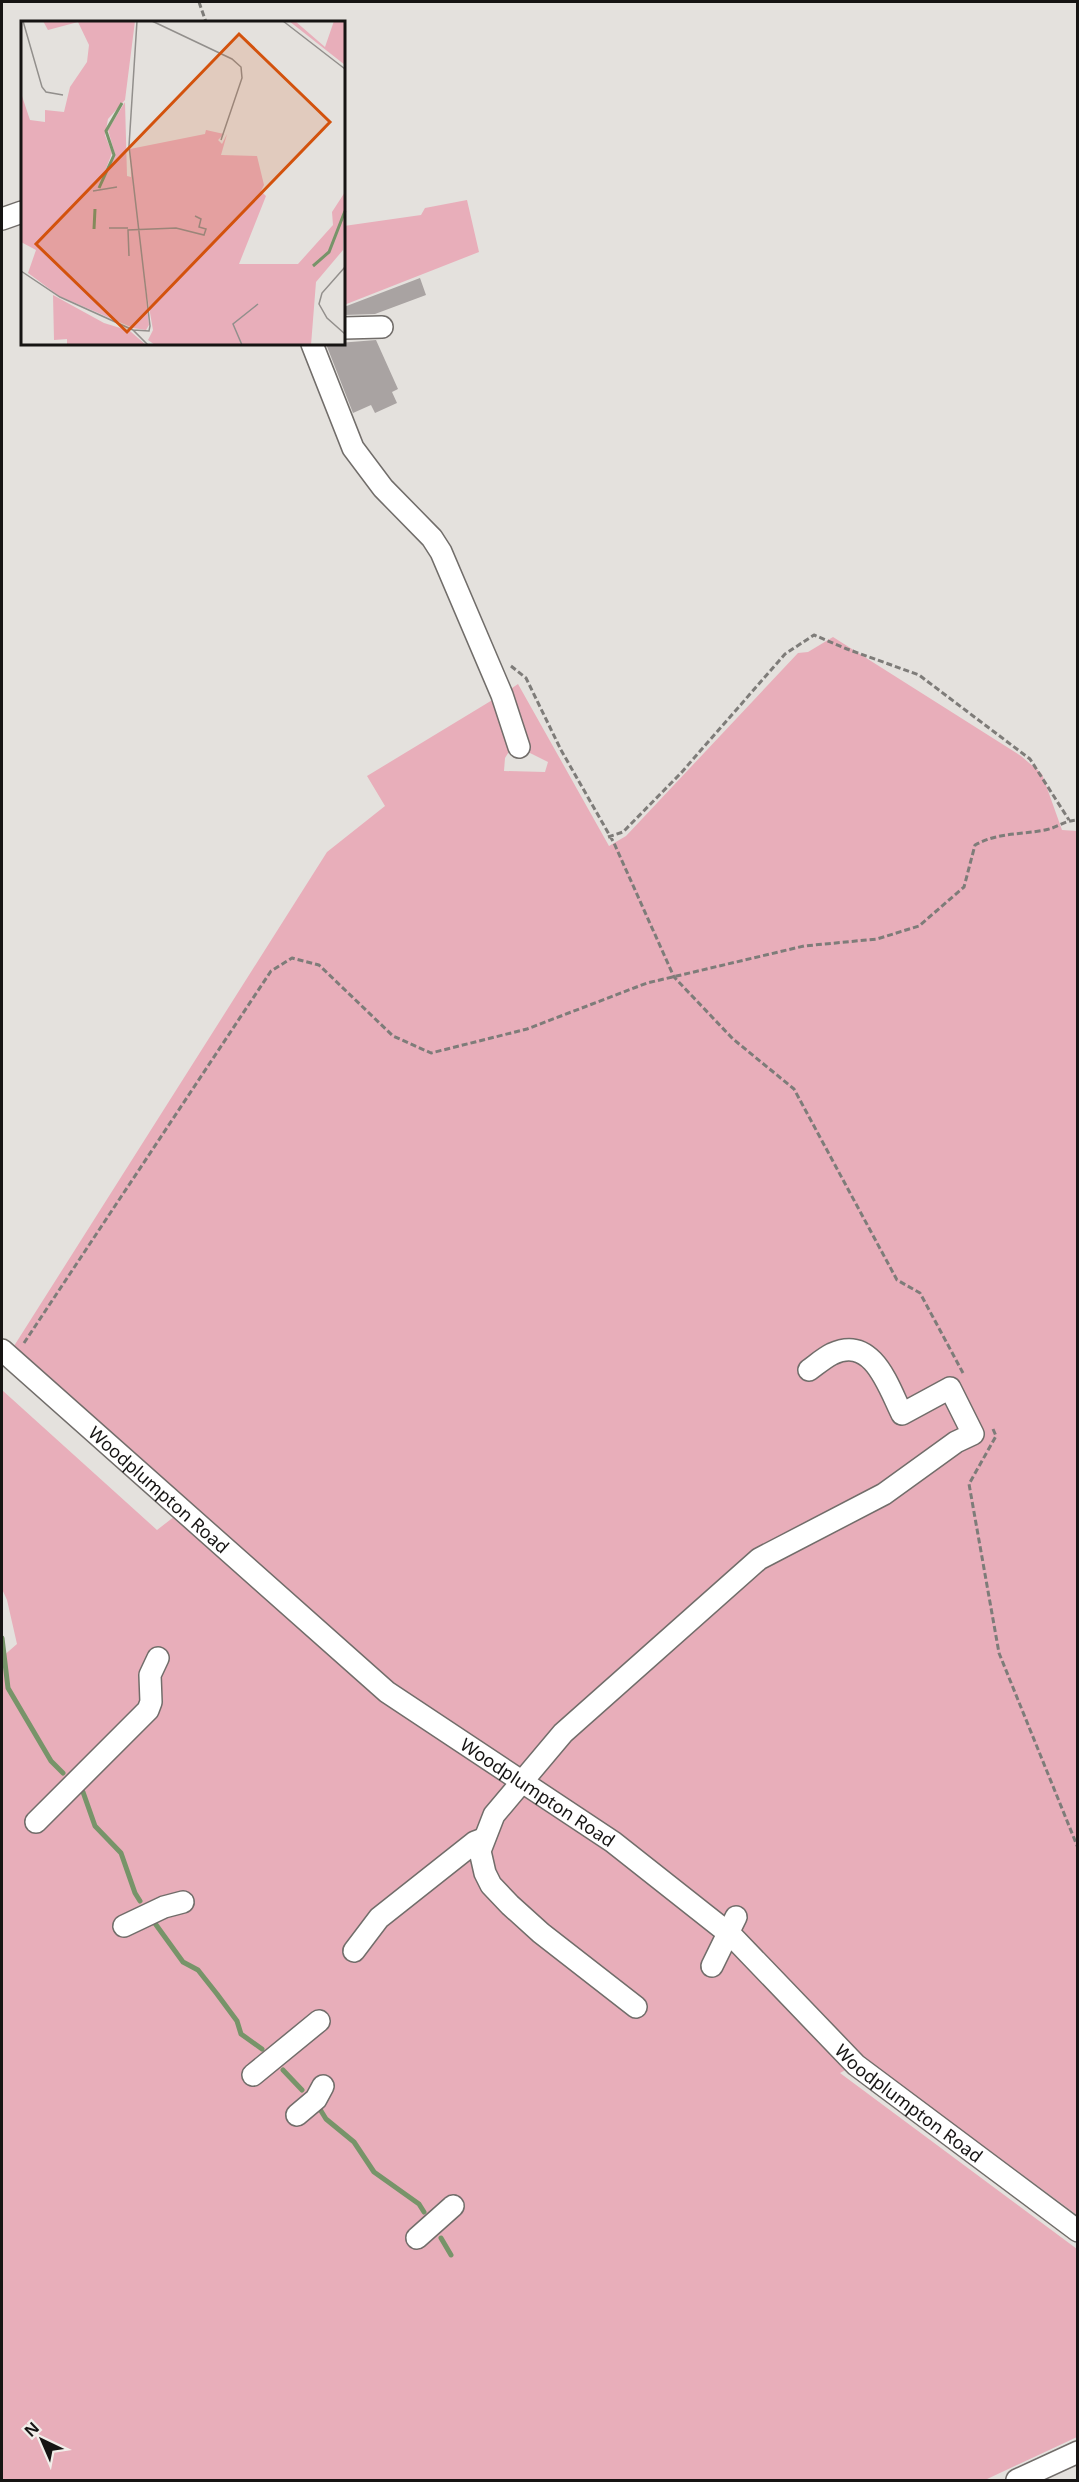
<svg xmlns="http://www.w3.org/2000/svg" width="1079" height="2482" font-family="'Noto Sans',sans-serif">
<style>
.green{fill:#e8aeba}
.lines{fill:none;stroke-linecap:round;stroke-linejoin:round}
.stream{stroke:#779469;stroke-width:5}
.building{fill:#a9a3a2}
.minor-casing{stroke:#716d6a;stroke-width:24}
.path{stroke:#7e7c79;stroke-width:3;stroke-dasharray:6 3;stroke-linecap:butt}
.minor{stroke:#fff;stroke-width:21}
.labels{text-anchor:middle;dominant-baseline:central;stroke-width:6;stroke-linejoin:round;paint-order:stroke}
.street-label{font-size:18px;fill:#161413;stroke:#f2eeea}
.inset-river{fill:none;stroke:#779469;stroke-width:3}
.inset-road{fill:none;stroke:#928f8c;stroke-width:1.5}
.view{fill:#d3520d;fill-opacity:0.15;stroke:#d3520d;stroke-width:3}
.inset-edge{fill:none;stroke:#161413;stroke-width:3}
</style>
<rect width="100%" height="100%" fill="#e4e1dd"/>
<path class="green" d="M467,200L479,252L344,305V226L421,215L425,208Z
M833,637L1021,756L1042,774L1062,830L1078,831L1077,2215L865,2059L840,2073L1077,2249V2437L985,2480H2V1657L17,1644L7,1600L2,1589V1390L157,1530L188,1506L14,1346L327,852L385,806L367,776L494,699L510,750L505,758L504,771L545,772L548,762L526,751L506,692L518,684L609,846L626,836L798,653L808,652Z"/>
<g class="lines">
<path class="stream" d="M2,1638L8,1688L51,1761L63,1773
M83,1792L95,1826L121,1853L135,1893L140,1901
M154,1922L183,1962L198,1970L217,1994L237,2021L241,2034L262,2049
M283,2070L302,2090
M318,2106L326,2119L354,2142L374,2172L419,2204L424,2212
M441,2238L451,2255"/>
</g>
<path class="building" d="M420,278L426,295L375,314L344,315V307Z
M376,340L398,389L392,392L397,403L375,413L371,405L353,413L326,344Z"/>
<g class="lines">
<g class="minor-casing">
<g id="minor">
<path d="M2,219L22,212"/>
<path d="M344,328L382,327"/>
<path d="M312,344L353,448L383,488L432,538L441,552L502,695L519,747"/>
<path id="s1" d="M2,1350L387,1692L613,1842L732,1936L856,2065L1078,2231"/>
<path d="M36,1822L148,1710L151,1702L150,1675L158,1658"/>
<path d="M124,1926L164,1907L183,1902"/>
<path d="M354,1951L379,1918L475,1842L483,1839"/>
<path d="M712,1966L736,1917"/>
<path d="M636,2007L541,1933L510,1905L491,1885L485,1873L480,1851L494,1815L563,1733L759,1559L884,1494L956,1442L973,1434L950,1388L902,1414C888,1386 873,1335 832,1354C824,1358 816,1365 809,1370"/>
<path d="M253,2075L319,2021"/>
<path d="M297,2115L316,2099L323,2086"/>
<path d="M417,2238L453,2206"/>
<path d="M1017,2480L1078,2452"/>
</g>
</g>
<path class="path" d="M199,2L206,22
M511,666L526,678L561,750L614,843L674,977L733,1039L794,1089L897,1280L920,1293L963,1373
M608,837L623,832L681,773L785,654L814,635L847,649L919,675L1030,759L1069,820
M24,1343L271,971L292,958L319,965L393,1036L431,1053L527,1029L647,983L804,946L877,939L919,926L964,887L975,845C999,832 1020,835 1045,830C1057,828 1065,820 1078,820
M993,1429L996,1436L969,1484L999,1653L1078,1848"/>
<use href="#minor" class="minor"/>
</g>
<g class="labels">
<g class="street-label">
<text stroke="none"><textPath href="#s1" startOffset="210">Woodplumpton Road</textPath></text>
<text stroke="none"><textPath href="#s1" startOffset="696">Woodplumpton Road</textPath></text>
<text stroke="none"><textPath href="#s1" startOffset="1182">Woodplumpton Road</textPath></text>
</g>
</g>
<g transform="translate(21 21)">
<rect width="324" height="324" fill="#e4e1dd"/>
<path d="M22,0H114L104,79L87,98L84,114L91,132L83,153L94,133L87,109L104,81L106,155L110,156L109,128L184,113L185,109L203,113L197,119L201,123L206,113L200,134L236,135L243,164L240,170L245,175L218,243H277L312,204L311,191L324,171L322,229L295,261L290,324H134L127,319L132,309L123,257L128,304L125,309L112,307L38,275L7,252L15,229L0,221V72L9,99L24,101V89L43,91L49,66L66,41L68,24L57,1L27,9ZM268,0H274L304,26L313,0H324V44ZM32,274L83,302L109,310L125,324H46V318L33,319Z" fill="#e8aeba"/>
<path class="inset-river" d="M78,167L93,134L85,110L101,82M73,208L74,188M292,245L308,231L324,190"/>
<path class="inset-road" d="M2,0L21,66L25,71L42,74M131,0L211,38L220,46L221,57L200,119M262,0L324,48M72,170L96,166M88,207H107M108,235L107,209L155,207L183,214L185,208L178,206L180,198L174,195M324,246L301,272L298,283L306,297L324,313M0,250L39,276L112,309L127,324M112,309L128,310L129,305L108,125L116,0M221,324L212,303L237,283"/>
<path class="view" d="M218,13L309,101L106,311L15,223Z"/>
<rect width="324" height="324" class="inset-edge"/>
</g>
<rect width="1079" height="2482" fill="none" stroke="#161413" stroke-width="6"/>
<g transform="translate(42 2440) rotate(316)" stroke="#f2eeea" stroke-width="4.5" paint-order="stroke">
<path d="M0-4.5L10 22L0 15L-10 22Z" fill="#161413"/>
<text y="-9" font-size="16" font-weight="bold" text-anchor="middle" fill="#161413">N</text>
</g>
</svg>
